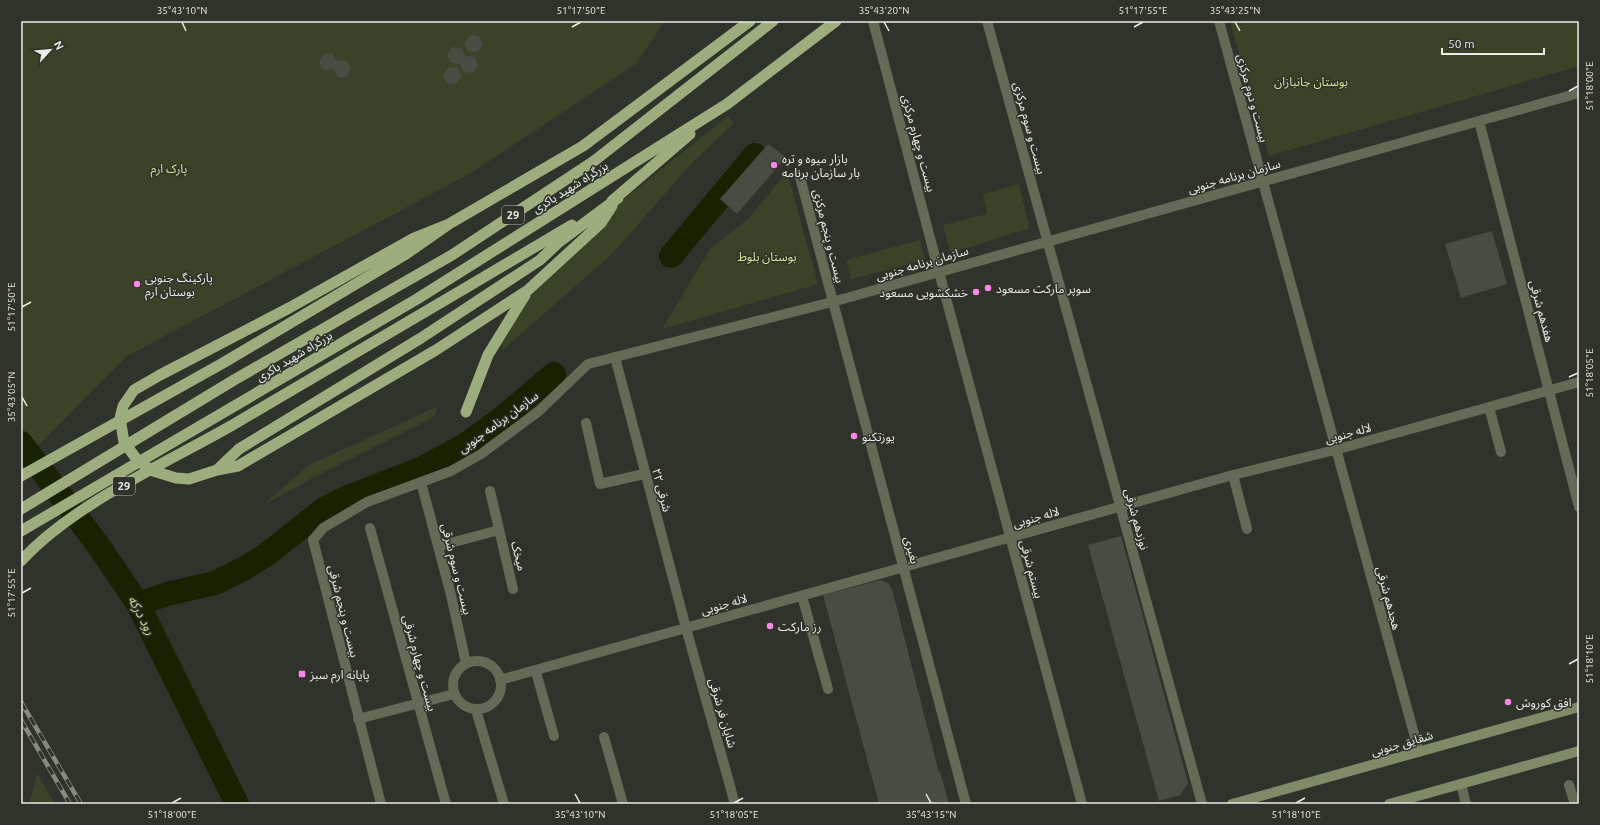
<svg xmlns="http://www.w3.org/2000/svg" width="1600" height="825" font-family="Ubuntu,'Noto Sans Arabic',sans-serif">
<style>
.green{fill:#3a4327}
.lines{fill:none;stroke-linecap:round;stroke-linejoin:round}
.river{stroke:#182100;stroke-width:24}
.building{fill:#494c43}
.minor{stroke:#636b56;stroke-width:10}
.tertiary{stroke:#636b56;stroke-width:10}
.secondary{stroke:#7f8a69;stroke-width:10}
.trunk{stroke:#9ead7e;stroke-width:11}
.rail-casing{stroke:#878a83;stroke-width:4.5}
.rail{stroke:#30332b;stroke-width:3;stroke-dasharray:9;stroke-linecap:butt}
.ticks{fill:none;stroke:#eaece7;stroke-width:1.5}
.poi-dot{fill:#fa87e7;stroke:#30332b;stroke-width:1.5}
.labels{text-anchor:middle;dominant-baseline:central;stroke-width:3;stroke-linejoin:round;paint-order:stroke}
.shield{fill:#30332b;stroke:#b2b4af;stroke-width:1}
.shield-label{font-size:11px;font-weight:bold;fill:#eaece7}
.park-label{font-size:12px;fill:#d0e99d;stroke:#30332b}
.street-label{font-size:12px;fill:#eaece7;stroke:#30332b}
.poi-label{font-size:12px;fill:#eaece7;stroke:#30332b;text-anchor:start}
.water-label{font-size:13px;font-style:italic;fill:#bfd88d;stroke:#30332b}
.neatline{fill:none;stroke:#eaece7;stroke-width:1.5}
.ticks-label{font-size:10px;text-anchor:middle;fill:#eaece7}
</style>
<rect width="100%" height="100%" fill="#30332b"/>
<path class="green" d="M21,21H665L637,63L471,173L127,356L35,449L21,431Z
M1230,21H1579V66L1269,156Z
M728,116L734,123L691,164L613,253L503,350L501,338L530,294L595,233L624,199Z
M787,172L818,284L662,329L710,249L749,218Z
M1019,184L1028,223V229L950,253L943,225L987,214L983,194Z
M920,240L925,260L851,279L846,260Z
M437,407L435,415L426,421L320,474L263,505L309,465Z
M37,773L55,804H29Z"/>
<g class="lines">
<path class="river" d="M671,256L755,155
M21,443L98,545L138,604L237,804
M138,604L167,594L215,583L243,569L266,555L324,509L348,497L423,468L465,445L501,419L554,374"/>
</g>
<path class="building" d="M470,35L479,36L483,45L477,52L468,51L464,43Z
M452,47L462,48L465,56L475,57L478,66L473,73L464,72L460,64L451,63L447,55Z
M332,53L337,61H346L351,68L347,77H338L333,69L324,70L319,62L323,54Z
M449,67L458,68L462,77L456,84L447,83L443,75Z
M768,144L786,157L737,214L720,199Z
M1492,231L1507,284L1461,298L1445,244Z
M1121,536L1188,783L1180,795L1159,801L1088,545Z
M880,580L888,583L892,589L939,773L940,771L949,804H879L823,595Z"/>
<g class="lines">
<path class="minor" d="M873,21L939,272L1082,804
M987,21L1202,804
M1219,21L1419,752
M1479,121L1579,507
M800,177L966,804
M615,357L686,628L735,804
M1489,407L1501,452
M586,423L600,484L644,474
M1233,475L1247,529
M421,482L451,595L466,663
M490,491L513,589
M370,528L446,804
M313,540L381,804
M439,546L499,530
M802,596L828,689
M453 685a24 24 0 1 1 48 0a24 24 0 1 1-48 0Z
M536,672L554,736
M500,680L1233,475L1335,450L1579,382
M476,710L504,804
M358,719L454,694
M604,737L623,804
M1461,784L1466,804
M1569,785L1575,804"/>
<path class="tertiary" d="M313,540L323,528L367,502L451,471L481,454L539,411L588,364L832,302L1579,93"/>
<path class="secondary" d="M1232,804L1579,707
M1389,804L1579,751"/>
<path class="trunk" d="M612,201L690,134
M449,224L414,238L289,308L160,375L134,390L123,406L120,418L124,442L138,461L153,471L176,478L189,479L217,470L239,449L421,338L540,260L559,242L618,198
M466,412L488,355L525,295
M217,470L238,466L436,350L528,290L601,223L612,206
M21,476L223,363L406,254L449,224L583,146L750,21
M21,509L234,380L452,255L594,161L773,21
M21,531L417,299L727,104L836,21
M21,561C74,503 167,463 236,423C348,358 460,291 572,225"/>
<g class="rail-casing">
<path id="rail" d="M21,702L81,804
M21,720L70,804"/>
</g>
<use href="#rail" class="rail"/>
</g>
<path class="ticks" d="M182,22L186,31M884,22L889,31M1235,22L1240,31M572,27L581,22M1134,27L1143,22M1569,91L1578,86M22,307L31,302M1569,377L1578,373M22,397L27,406M22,593L31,588M1569,664L1578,659M575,794L580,803M926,794L931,803M172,803L181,798M734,803L743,798M1296,803L1305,798"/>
<g class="poi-dot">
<circle cx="774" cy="165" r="4"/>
<circle cx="137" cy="284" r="4"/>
<circle cx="988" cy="288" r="4"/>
<circle cx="976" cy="292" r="4"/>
<circle cx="854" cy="436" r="4"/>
<circle cx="770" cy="626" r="4"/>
<rect x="298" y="670" width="8" height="8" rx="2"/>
<circle cx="1508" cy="702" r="4"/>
</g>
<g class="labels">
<g class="shield">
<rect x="502" y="206" width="22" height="18" rx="3"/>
<rect x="113" y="477" width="22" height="18" rx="3"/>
</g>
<g class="shield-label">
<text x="513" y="215">29</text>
<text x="124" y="486">29</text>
</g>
<g class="park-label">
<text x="1311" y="81">بوستان جانبازان</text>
<text x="169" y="168">پارک ارم</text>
<text x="767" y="256">بوستان بلوط</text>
</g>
<g class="street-label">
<text transform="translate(1253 98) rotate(75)">بیست و دوم مرکزی</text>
<text transform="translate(1030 128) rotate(75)">بیست و سوم مرکزی</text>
<text transform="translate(919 143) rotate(75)">بیست و چهارم مرکزی</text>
<text transform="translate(1234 176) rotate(-16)">سازمان برنامه جنوبی</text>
<text transform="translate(570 187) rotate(-32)">بزرگراه شهید باکری</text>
<text transform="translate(829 236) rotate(76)">بیست و پنجم مرکزی</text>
<text transform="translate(922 263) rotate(-16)">سازمان برنامه جنوبی</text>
<text transform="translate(1542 311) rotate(75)">هفدهم شرقی</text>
<text transform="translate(294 356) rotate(-31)">بزرگراه شهید باکری</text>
<text transform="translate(498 422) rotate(-36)">سازمان برنامه جنوبی</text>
<text transform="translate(1348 433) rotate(-15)">لاله جنوبی</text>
<text transform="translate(662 490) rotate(75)">۲۲ شرقی</text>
<text transform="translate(1036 517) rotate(-16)">لاله جنوبی</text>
<text transform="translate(1137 519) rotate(75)">نوزدهم شرقی</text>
<text transform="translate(912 550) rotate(75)">بغیری</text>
<text transform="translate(519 556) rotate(76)">میخک</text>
<text transform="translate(457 569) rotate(76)">بیست و سوم شرقی</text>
<text transform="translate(1032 569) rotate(75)">بیستم شرقی</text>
<text transform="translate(1389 598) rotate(75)">هجدهم شرقی</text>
<text transform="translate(724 604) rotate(-16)">لاله جنوبی</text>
<text transform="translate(344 611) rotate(76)">بیست و پنجم شرقی</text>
<text transform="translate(420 663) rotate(75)">بیست و چهارم شرقی</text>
<text transform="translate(723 713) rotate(74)">شایان فر شرقی</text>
<text transform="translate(1402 743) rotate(-16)">شقایق جنوبی</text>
</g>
<g class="poi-label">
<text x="782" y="158">بازار میوه و تره<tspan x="782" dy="14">بار سازمان برنامه</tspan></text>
<text x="145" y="277">پارکینگ جنوبی<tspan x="145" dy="14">بوستان ارم</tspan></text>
<text x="996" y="288">سوپر مارکت مسعود</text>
<text x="968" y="292" text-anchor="end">خشکشویی مسعود</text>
<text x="862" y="436">یوزتکنو</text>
<text x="778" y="626">رز مارکت</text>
<text x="310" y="674">پایانه ارم سبز</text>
<text x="1516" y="702">افق کوروش</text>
</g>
<g class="water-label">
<text transform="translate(142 615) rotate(62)">رود درکه</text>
</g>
</g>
<rect width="1600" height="825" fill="none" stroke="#30332b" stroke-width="44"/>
<g transform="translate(50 50) rotate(63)" stroke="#30332b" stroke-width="3" paint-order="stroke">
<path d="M0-3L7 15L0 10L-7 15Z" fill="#eaece7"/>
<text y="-6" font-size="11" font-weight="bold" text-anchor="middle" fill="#eaece7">N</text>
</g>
<path d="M1442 48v6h102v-6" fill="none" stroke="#eaece7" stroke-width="2"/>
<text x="1448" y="48" font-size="12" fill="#eaece7" stroke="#30332b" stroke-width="3" paint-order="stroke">50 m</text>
<rect x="22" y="22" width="1556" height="781" class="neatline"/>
<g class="ticks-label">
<text x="182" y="14">35°43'10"N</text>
<text x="581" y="14">51°17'50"E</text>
<text x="884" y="14">35°43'20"N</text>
<text x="1143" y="14">51°17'55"E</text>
<text x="1235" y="14">35°43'25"N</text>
<text transform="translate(1589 86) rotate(-90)" y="4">51°18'00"E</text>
<text transform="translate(11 307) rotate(-90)" y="4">51°17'50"E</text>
<text transform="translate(1589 373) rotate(-90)" y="4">51°18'05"E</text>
<text transform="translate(11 397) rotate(-90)" y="4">35°43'05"N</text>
<text transform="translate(11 593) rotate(-90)" y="4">51°17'55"E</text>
<text transform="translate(1589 659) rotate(-90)" y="4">51°18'10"E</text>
<text x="172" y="818">51°18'00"E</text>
<text x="580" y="818">35°43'10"N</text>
<text x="734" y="818">51°18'05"E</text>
<text x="931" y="818">35°43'15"N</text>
<text x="1296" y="818">51°18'10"E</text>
</g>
</svg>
